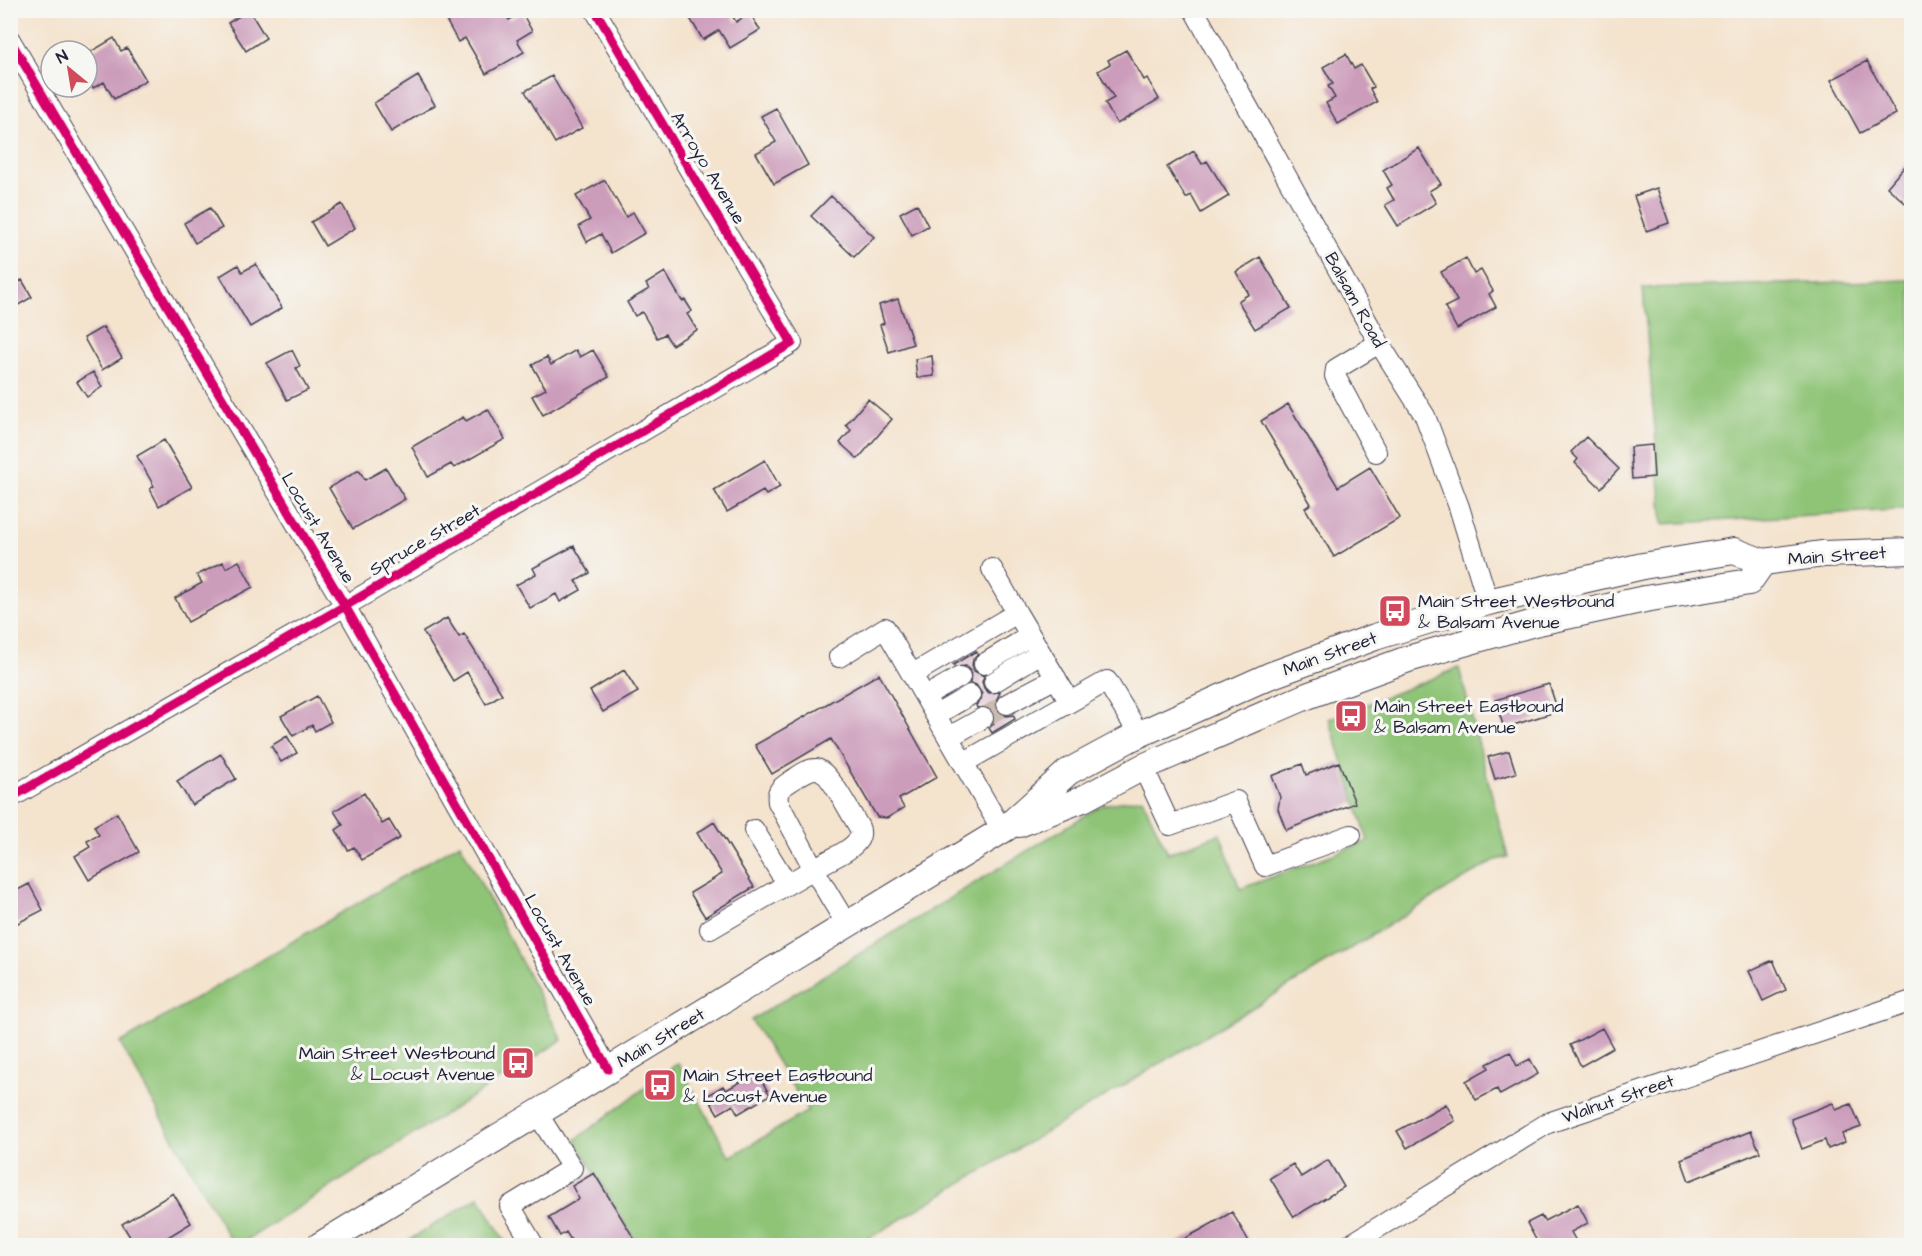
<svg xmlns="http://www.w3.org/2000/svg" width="1922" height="1256" font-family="'Architects Daughter',sans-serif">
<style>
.green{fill:#8fc477;stroke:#587359;stroke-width:1.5}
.building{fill:#cc9dbb}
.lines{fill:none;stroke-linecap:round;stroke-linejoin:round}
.minor-tunnel{stroke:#cabcb0;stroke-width:20;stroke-dasharray:20 10;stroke-linecap:butt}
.minor-casing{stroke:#423f51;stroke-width:22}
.major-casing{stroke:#423f51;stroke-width:28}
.minor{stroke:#fff;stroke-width:20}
.major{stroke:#fff;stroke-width:26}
.cycleway-casing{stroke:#f6f6f2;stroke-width:13}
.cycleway{stroke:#d6006c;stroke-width:9}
.labels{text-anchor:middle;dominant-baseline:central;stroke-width:6;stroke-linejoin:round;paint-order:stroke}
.street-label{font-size:18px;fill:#22223b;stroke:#f6f6f2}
.poi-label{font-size:18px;fill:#22223b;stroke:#f6f6f2;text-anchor:start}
</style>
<rect width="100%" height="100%" fill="#f6f6f2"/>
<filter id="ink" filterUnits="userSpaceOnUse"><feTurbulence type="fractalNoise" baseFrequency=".0167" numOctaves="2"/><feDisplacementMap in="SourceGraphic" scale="12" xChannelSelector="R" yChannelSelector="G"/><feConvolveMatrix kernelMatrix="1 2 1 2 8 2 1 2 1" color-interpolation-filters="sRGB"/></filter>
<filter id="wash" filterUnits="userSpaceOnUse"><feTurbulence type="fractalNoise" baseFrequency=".008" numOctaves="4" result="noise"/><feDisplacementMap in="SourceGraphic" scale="24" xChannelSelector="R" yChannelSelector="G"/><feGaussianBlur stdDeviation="1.35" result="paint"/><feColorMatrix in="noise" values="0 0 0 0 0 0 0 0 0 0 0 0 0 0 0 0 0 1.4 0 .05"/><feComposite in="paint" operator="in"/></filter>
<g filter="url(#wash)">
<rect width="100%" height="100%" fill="#f4e3cd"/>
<path class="green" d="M1911,280V509L1663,524L1643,288Z
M1459,668L1508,857L1493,861L1302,978L858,1245H638L575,1140L678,1063L730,1157L808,1111L751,1020L1102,805L1142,798L1168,853L1220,834L1240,889L1368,841L1329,719Z
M460,843L562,1040L239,1245H233L120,1043Z
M479,1197L507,1245H401Z"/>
<g id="blocks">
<path class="building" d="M249,10L266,38L246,51L228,23Z
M462,10H504L509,20L522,13L532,31L517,40L524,52L486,74L465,38L458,42L446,20Z
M685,10H729L736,22L750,13L760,30L730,48L719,30L703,40Z
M114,38L121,51L127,48L146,80L114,99L104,82L93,88L87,78V72L94,68L87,54Z
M1126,50L1144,80L1147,78L1159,99L1117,124L1105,103L1114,98L1098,71L1110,64L1108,60Z
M1346,54L1354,69L1361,65L1374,87L1370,89L1377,102L1338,124L1326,103L1335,98L1328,86L1333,84L1323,67Z
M1867,61L1896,114L1860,133L1831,80Z
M418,76L435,105L391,132L374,103Z
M552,76L582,128L555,143L525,91Z
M776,108L808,165L774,184L756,153L776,142L761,116Z
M1419,148L1441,184L1429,191L1436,203L1398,226L1385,205L1394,200L1387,188L1392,185L1383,170Z
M1194,151L1202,164L1207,161L1229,196L1201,213L1191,195L1186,198L1167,167Z
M1911,159V208L1887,187Z
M605,180L626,217L633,212L645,233L611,253L601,234L587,242L579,226L590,220L576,196Z
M1657,188L1669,223L1646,231L1634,196Z
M831,196L874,237L854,257L811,216Z
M342,204L355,228L325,246L311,222Z
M917,204L928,226L912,235L900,213Z
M210,208L222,228L195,243L184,223Z
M1260,257L1291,308L1255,329L1238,301L1249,294L1236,272Z
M1466,258L1474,274L1481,270L1493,291L1489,294L1496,307L1457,329L1445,307L1457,301L1441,272Z
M256,264L282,308L250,327L220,276L238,265L242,272Z
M665,272L682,301L685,300L692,311L687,314L697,330L672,345L665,334L657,338L642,312L635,316L627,302L649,289L646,284Z
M22,280L32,297L15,307L10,300V287Z
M898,299L913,344L889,352L880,325L884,323L879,305Z
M103,327L122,358L102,370L84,338Z
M292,350L300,366L296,368L308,390L287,400L267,363Z
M576,350L580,357L593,350L609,377L543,415L532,396L546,389L532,365L547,357L551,365Z
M932,356L934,376L917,378L915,359Z
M93,372L102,387L87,397L77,382Z
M868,399L892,419L858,459L840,443L851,430L846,425Z
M1288,404L1338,487L1370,467L1400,518L1334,557L1305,508L1311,504L1261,421Z
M488,409L505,439L454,468L451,464L428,477L412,447L463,417L466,421Z
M1586,437L1619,469L1601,488L1575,463L1578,459L1571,452Z
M164,440L192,487L159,506L150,489L154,486L137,456Z
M1652,445L1654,477L1632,479L1630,447Z
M765,460L780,487L766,495L763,491L727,512L714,490Z
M386,468L405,499L353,529L329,488L359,470L365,480Z
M574,546L590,573L576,581L581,590L560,602L556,594L530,608L516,585L536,574L533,568Z
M239,561L253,587L188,622L175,598L202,583L197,575L223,562L226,568Z
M447,618L459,637L464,634L502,694L486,704L467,672L453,681L423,632Z
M976,651L978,654L973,659L972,665L974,671L984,676L982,682L984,688L989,693L1000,692L995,703L997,710L1006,716L1013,715L1015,719L992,733L989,728L994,724V713L989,707L977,708L976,705L981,700L982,694L976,685L970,683L971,672L966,666L954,667L953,665Z
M624,670L638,692L603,712L590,691Z
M879,674L937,777L899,799L904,808L887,818L877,817L831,739L772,774L755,745Z
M1549,684L1558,711L1504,728L1495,700Z
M317,696L331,722L315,731L312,725L293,736L281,716Z
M287,736L297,753L281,762L271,746Z
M1509,751L1516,773L1495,779L1488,757Z
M221,754L236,779L192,805L177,781Z
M1339,762L1355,803L1286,830L1278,809L1280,797L1272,776L1302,764L1306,775Z
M364,793L382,824L389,820L400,838L362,860L354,847L348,850L336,830L343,825L334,811Z
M117,813L139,852L89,880L75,856L90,847L87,841L99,835L94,826Z
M714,822L754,887L705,917L690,893L722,874L697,833Z
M29,884L43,910L10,927V894Z
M1773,960L1786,990L1763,1001L1749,971Z
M1602,1028L1613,1048L1581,1066L1570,1045Z
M1510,1052L1517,1066L1530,1059L1538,1074L1500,1095L1497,1089L1476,1100L1466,1081L1489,1068L1487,1064Z
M757,1073L770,1095L738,1114L733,1105L718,1114L707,1096L723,1086L726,1090Z
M1833,1103L1836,1110L1851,1104L1861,1127L1842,1134L1845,1142L1828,1149L1825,1140L1802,1149L1791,1119Z
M1446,1104L1455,1121L1407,1148L1397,1131Z
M1751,1131L1760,1152L1689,1181L1681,1159Z
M1328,1160L1344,1187L1294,1217L1270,1178L1293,1164L1301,1177Z
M594,1173L638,1245H574L566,1232L560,1236L549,1217L579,1199L572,1186Z
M173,1193L191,1223L155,1245H135L122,1224Z
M1578,1204L1588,1223L1571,1232L1578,1245H1539L1527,1223L1541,1216L1544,1221Z
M1232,1212L1251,1245H1173L1206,1227Z"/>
</g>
</g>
<g filter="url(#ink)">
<use href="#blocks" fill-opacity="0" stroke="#423f51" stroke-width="1.5"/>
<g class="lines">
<path class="minor-tunnel" d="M983,718L1007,704"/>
<g class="minor-casing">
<path id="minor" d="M1194,10L1379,343L1425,416L1459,507L1488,602
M10,40L345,606L608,1069
M1376,452L1335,376L1336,369L1379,343
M992,569L1017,613
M839,657L885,628L1002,830
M984,664L1030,636
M913,674L1017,613L1070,702
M994,682L1041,653
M926,696L960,677
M1007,704L1056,678
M936,715L970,695
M949,737L983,718
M963,763L1107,681L1139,734
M1143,767L1170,825L1236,801L1265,866L1351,835
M10,798L345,606L792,343L595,10
M754,830L787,884
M710,929C746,908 783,887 819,866C831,858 850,852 858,840C861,835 861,832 859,827C852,816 829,771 817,769C808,768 799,776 791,781C782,787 776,790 778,802C800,843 821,885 847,924
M534,1246L510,1206L572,1168L537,1113
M1348,1246L1548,1123L1912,1001"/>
</g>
<g class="major-casing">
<path id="major" d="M1019,824L1083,799L1143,767L1307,696L1408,659L1534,623L1645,599L1749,582L1763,562
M319,1246L1006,828L1068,772L1131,738L1269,676L1375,637L1488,602L1643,566L1734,551L1763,562L1823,554L1912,551"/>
</g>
<use href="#minor" class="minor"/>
<use href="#major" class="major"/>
<g class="cycleway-casing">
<path id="cycleway" d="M10,40L345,606L608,1069
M10,798L345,606L792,343L595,10"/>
</g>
<use href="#cycleway" class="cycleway"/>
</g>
</g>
<defs>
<g id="bus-square" transform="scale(1.725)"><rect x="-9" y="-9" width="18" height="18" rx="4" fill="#d1495b" stroke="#f6f6f2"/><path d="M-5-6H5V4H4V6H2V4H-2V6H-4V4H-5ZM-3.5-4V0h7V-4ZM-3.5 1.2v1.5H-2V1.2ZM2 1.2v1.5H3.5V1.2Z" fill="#fff"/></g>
</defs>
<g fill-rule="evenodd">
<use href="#bus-square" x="1395" y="611"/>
<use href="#bus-square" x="1351" y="716"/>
<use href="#bus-square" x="518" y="1063"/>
<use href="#bus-square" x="660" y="1085"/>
</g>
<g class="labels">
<g class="street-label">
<text transform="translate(708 168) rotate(59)">Arroyo Avenue</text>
<text transform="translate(1355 300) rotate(61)">Balsam Road</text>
<text transform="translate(318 528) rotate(59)">Locust Avenue</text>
<text transform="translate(425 540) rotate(-30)">Spruce Street</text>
<text transform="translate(1837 556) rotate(-4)">Main Street</text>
<text transform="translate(1330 654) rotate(-20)">Main Street</text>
<text transform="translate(560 950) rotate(60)">Locust Avenue</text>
<text transform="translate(661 1038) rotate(-31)">Main Street</text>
<text transform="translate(1618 1099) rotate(-19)">Walnut Street</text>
</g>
<g class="poi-label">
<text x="1418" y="601">Main Street Westbound<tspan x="1418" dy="21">&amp; Balsam Avenue</tspan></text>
<text x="1374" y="706">Main Street Eastbound<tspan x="1374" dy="21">&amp; Balsam Avenue</tspan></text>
<text x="495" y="1053" text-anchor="end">Main Street Westbound<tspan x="495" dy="21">&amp; Locust Avenue</tspan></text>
<text x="683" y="1075">Main Street Eastbound<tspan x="683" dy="21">&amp; Locust Avenue</tspan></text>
</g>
</g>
<rect width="1922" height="1256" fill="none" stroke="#f6f6f2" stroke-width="36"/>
<g transform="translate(69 69) rotate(330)"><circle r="28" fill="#f6f6f2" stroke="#a1a1a9" stroke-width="1.5"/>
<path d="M0-4.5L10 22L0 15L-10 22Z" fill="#d1495b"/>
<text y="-9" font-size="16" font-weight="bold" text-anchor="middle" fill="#22223b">N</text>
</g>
</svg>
